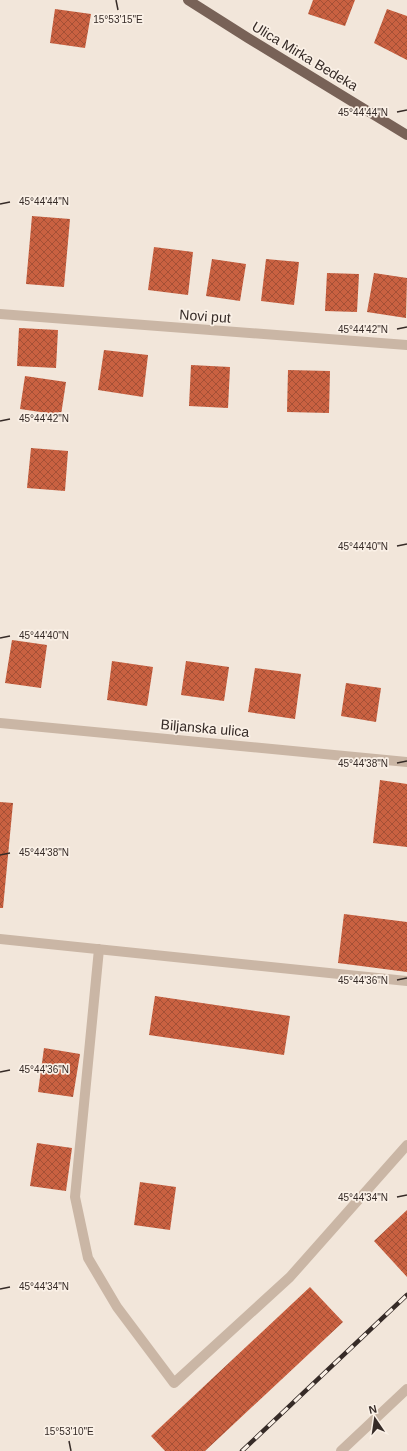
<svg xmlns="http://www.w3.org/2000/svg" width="407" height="1451" font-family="Helvetica,sans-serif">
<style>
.building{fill:url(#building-cross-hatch)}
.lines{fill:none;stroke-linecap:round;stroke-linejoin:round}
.minor{stroke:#cab6a5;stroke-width:10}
.major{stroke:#786257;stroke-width:10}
.rail-casing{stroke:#362b27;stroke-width:4.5}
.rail{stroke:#faf0e6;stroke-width:3;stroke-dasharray:9;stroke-linecap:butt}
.ticks{fill:none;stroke:#362b27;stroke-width:1.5}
.labels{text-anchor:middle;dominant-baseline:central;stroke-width:3.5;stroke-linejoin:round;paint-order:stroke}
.street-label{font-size:14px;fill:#362b27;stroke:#faf0e6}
.ticks-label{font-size:10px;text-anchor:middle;fill:#362b27;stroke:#faf0e6;stroke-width:3.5;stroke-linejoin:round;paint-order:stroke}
</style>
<defs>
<pattern id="building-cross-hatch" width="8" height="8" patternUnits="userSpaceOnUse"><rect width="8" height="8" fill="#c96141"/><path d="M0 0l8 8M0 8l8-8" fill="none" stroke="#a45036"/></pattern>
</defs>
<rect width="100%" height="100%" fill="#f2e6da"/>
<path class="building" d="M313,0H355L345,26L308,14Z
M55,9L91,14L85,48L50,43Z
M387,9L407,16V60L374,43Z
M32,216L70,219L64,287L26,284Z
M154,247L193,252L188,295L148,290Z
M212,259L246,264L240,301L206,296Z
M266,259L299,262L294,305L261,301Z
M327,273L359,274L357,312L325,311Z
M374,273L407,278L406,318L367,312Z
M19,328L58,330L56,368L17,366Z
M104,350L148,355L143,397L98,390Z
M191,365L230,367L228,408L189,406Z
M288,370L330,371L329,413L287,412Z
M25,376L66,382L61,415L20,409Z
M31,448L68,451L65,491L27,488Z
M12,640L47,645L41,688L5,683Z
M112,661L153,667L147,706L107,700Z
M186,661L229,667L224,701L181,695Z
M255,668L301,674L295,719L248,712Z
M346,683L381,688L376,722L341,716Z
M380,780L407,784V847L373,843Z
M0,802L13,803L3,908H0Z
M344,914L407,922V972L338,963Z
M155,996L290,1016L284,1055L149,1035Z
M44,1048L80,1054L73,1097L38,1092Z
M37,1143L72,1148L66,1191L30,1186Z
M140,1182L176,1187L170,1230L134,1225Z
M407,1210V1277L374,1241Z
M310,1287L343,1322L205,1451H165L151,1436Z"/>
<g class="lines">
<path class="minor" d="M0,314L407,345
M0,723L407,762
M0,939L407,981
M99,949L75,1197L88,1258L117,1307L174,1383L290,1277L407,1145
M341,1451L407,1389"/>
<path class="major" d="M188,0L248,38L407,135"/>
<g class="rail-casing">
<path id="rail" d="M242,1451L407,1295"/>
</g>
<use href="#rail" class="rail"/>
</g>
<path class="ticks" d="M116,0L118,10M397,112L407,110M0,204L10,202M397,329L407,327M0,421L10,419M397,546L407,544M0,638L10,636M397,763L407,761M0,855L10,853M397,980L407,978M0,1072L10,1070M397,1197L407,1195M0,1289L10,1287M69,1441L71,1451"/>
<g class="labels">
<g class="street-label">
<text transform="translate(305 56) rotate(31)">Ulica Mirka Bedeka</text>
<text transform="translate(205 316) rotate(4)">Novi put</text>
<text transform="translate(205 728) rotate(5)">Biljanska ulica</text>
</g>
</g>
<g class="ticks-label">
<text x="118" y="23">15°53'15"E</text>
<text x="363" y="116">45°44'44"N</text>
<text x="44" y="205">45°44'44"N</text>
<text x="363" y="333">45°44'42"N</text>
<text x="44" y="422">45°44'42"N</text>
<text x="363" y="550">45°44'40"N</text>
<text x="44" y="639">45°44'40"N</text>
<text x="363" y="767">45°44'38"N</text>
<text x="44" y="856">45°44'38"N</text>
<text x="363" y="984">45°44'36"N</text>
<text x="44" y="1073">45°44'36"N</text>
<text x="363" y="1201">45°44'34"N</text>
<text x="44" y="1290">45°44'34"N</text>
<text x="69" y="1435">15°53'10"E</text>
</g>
<g transform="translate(375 1419) rotate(347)" stroke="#faf0e6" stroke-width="3" paint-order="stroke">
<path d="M0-3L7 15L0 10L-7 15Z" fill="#362b27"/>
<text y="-6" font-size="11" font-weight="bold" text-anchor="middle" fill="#362b27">N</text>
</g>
</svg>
